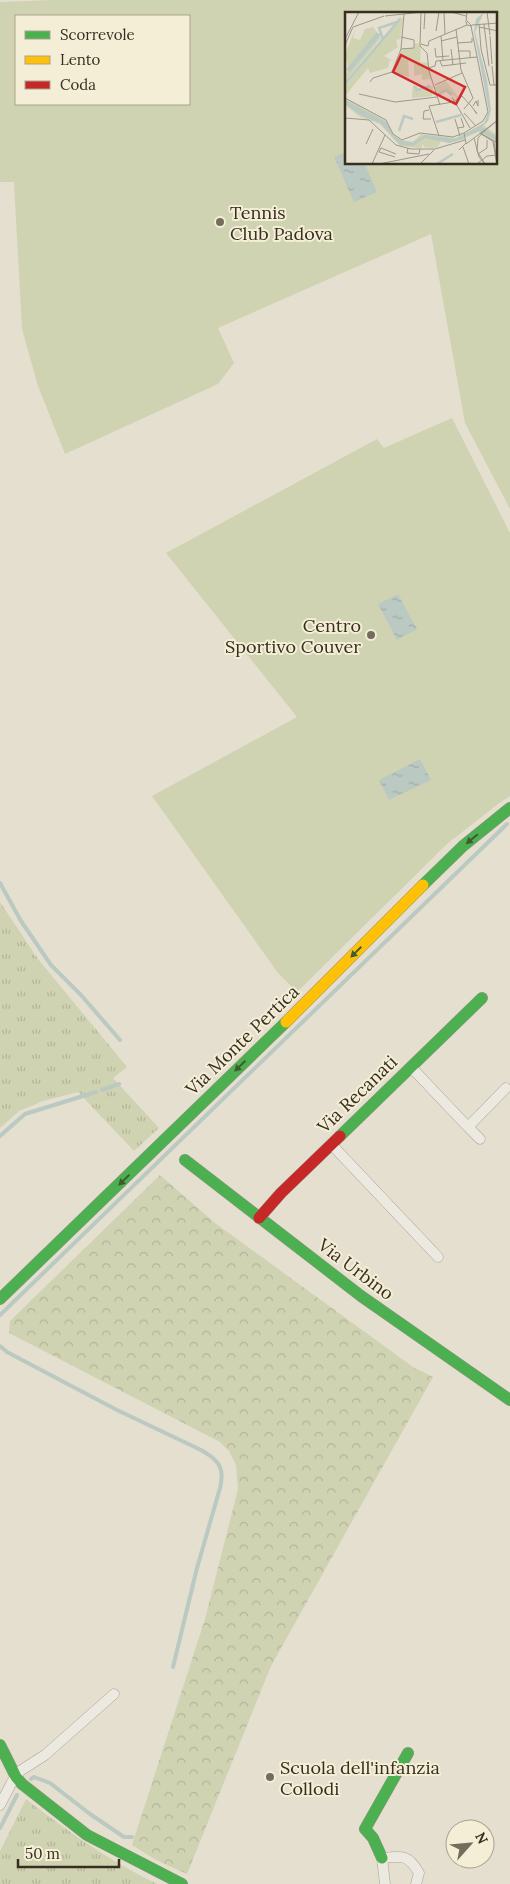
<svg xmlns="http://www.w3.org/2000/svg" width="510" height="1884" font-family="Lora,serif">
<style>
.grass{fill:#d0d3b2;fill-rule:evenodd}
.forest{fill:url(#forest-crowns)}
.park{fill:url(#park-tufts)}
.water{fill:url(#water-ripples)}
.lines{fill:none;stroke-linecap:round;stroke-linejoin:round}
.stream{stroke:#bac9c1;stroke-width:4}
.street-casing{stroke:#a9a498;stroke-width:11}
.fast-casing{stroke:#999488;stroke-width:12}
.slow-casing{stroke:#999488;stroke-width:12}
.jam-casing{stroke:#999488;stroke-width:12}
.street{stroke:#ece9e0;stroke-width:10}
.fast{stroke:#4caf50;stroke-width:11}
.slow{stroke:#ffc107;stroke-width:11}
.jam{stroke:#c62828;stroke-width:11}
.oneway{fill:#3f5b31}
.poi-dot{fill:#746c5d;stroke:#f4eed6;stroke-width:2}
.labels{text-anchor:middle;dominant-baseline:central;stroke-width:4;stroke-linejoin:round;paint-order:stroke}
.poi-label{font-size:18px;fill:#382e20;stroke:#f4eed6;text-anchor:start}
.street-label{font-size:18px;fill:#382e20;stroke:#f4eed6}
.inset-river{fill:none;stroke:#bac9c1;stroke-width:2.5}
.inset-road{fill:none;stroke:#9f9889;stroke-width:1}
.view{fill:#d62828;fill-opacity:0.15;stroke:#d62828;stroke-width:2.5}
.inset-edge{fill:none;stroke:#382e20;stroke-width:2.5}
</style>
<defs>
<pattern id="forest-crowns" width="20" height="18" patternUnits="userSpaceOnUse" patternTransform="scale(1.25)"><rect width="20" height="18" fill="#d0d3b2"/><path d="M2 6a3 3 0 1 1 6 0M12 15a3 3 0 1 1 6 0" fill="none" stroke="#b3b599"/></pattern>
<pattern id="park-tufts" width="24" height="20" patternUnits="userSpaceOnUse" patternTransform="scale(1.25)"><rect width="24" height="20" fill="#d0d3b2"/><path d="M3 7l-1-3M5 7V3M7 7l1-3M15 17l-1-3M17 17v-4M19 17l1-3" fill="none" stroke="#b3b599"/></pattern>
<pattern id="water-ripples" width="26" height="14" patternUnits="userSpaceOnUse" patternTransform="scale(1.25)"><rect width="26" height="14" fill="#bac9c1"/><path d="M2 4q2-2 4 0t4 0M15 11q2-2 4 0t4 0" fill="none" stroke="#a1ada6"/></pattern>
</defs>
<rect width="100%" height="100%" fill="#e4dfcf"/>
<path class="grass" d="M52,0H510V509L465,423L431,234L218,328L234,363L218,384L65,454L38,386L22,329L14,182H0V2ZM346,14H496V164H346ZM16,16H189V104H16Z
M452,418L510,533V796L498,804L447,844L297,992L278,973L152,796L297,717L166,553L377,439L384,448Z"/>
<path class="forest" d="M160,1175L215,1223L413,1367L433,1377L271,1666L187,1874L156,1860L132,1845L205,1619L238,1489L236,1465L229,1451L220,1442L9,1333L10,1321Z"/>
<path class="park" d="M0,902L38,959L127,1067L113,1078L159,1128L134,1151L78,1092L43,1101L19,1111L0,1128Z
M26,1799C67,1831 110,1861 157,1884H0V1851Z"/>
<path class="water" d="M346,152V164H365L377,192L354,202L334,157Z
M398,594L417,629L397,640L378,604Z
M420,759L431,780L389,800L379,780Z"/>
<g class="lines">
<path class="stream" d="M0,883L21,921L51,965L81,995L120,1040
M102,1090L119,1084
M0,1136L25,1114L96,1092
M0,1315L507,824
M0,1346L7,1352L117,1410L201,1450C219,1460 225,1468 220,1488L197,1568L173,1667
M31,1779L34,1777L50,1783L90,1814L124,1837H132
M0,1828L17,1795"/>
<g class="street-casing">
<path id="street" d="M411,1067L468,1127L506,1088
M468,1127L480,1139
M331,1144L438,1257
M0,1805L12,1782L20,1771L45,1755L114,1694
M385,1884L382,1858C402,1856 408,1854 419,1873L416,1884"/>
</g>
<g class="fast-casing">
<path id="fast" d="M423,885L463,846L510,808
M340,1136L482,998
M185,1160L361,1296L510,1400
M0,1299L286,1022
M0,1745L16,1777L22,1784L87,1835L182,1884
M382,1858L373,1838L365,1829L408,1753"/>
</g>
<g class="slow-casing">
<path id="slow" d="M286,1022L423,885"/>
</g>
<g class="jam-casing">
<path id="jam" d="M259,1218L281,1193L340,1136"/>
</g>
<use href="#street" class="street"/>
<use href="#fast" class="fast"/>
<use href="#slow" class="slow"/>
<use href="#jam" class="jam"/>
</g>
<defs><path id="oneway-solid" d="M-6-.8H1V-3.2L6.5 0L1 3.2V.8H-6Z" transform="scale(1.25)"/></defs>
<g class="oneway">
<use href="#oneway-solid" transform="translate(472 839) rotate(140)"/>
<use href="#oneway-solid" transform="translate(356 952) rotate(135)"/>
<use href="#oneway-solid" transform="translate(240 1066) rotate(136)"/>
<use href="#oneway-solid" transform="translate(124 1180) rotate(136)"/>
</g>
<g class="poi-dot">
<circle cx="220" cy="222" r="5"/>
<circle cx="371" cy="635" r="5"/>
<circle cx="270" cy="1777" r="5"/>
</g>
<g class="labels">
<g class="poi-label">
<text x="230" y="212">Tennis<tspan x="230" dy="21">Club Padova</tspan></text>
<text x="361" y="625" text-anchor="end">Centro<tspan x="361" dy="21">Sportivo Couver</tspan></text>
<text x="280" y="1767">Scuola dell'infanzia<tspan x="280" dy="21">Collodi</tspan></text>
</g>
<g class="street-label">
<text transform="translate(242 1040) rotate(-44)">Via Monte Pertica</text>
<text transform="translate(357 1094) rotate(-44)">Via Recanati</text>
<text transform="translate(356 1269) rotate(37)">Via Urbino</text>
</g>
</g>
<g transform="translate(345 12)">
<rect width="152" height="152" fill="#e4dfcf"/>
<path d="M55,5L58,7L55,27L51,28L53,35L39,44L51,50L45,48L43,56L25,61L23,56L0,84V75ZM11,15L8,26L15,28L20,17L28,15L36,26L0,70L3,54L0,42ZM70,31L76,32L75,50L83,51L86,67L77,68V62L69,64V51L63,49L64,65L47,61L58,36H69ZM0,86L41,109L47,122L56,128L68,130L76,122L111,126L137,112L152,123V130L133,120L109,130L96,129L93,135L88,136L79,135L78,132L76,136L55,134L35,112L15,105L0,93Z" fill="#d0d3b2"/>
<path d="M101,69L114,86L112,87L101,77L93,82L90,75Z" fill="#d0d3b2"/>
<path d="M68,72L72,78L88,74L87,84L67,86Z" fill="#d0d3b2"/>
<path d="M139,0L130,20L142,68L146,98L143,109L137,115L152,125V129L134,119L121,125L120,122L139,111L144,99L129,20L131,7ZM0,88L41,110L49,124L57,129L68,130L80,123L109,127L119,123V127L104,131L80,126L68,134L55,133L35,111L17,104L0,92Z" fill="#bac9c1"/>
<path class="inset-river" d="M32,22L34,23L5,58L3,57ZM38,27L34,16L52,10M0,72L55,7M70,74L72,78L85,74M93,83L101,78L107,83M91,110L116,103M54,119L59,104L68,107M92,152L108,142"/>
<path class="inset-road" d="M99,0L100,22M106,0L121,4M122,0L121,10L122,13L127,14L122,9M142,0L145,23M76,1L75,34L82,41L84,59L95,93M40,4L78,0M134,12L136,37L145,73H153M139,12L144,54M127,13L153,11M134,15L153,19M79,17L80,0M111,17L116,58L128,86L119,97M91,19L94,0M96,24L98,48M145,24L147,52M56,25L69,28V36L56,37M0,27L14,0M96,29L112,25M112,31L127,30V26M76,32L83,34L84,29L122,13M0,33L8,15L39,4M90,36L91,45L104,44M106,37L108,53M113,39H125V46M95,49L97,54L121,51M147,54L149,73M83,56L90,54L91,49L132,45M25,70L28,66L47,60L56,37L59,2M90,73L117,61M14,82L50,90L92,85M107,85L125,116M0,86L41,108L48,122L57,128L75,121L108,125L119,121M128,94L131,89L133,94V88M84,98L79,99L78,107H86M119,101L131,114M0,106L24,108L51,133L66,137H90L120,128M110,107L115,124M113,116L119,115L116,106M140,118L133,126L132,139L140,152M135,121L153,131M94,124L84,94L108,90L117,84L127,95L132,102L130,99M129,126L134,145L140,152M148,130L152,152M21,132L28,117M121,132L153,108M118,135L124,152M36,136L34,140L50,145M36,136L51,142M63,136L62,141L74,142L75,137M114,138L121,131L119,121L138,109L143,100L126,14M133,142L142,136V128M27,152L40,123M34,152L84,142M75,152L89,138M132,152L142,144L153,143M152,152L149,130L136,122L153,108"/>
<path class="view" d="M56,43L120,75L111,92L48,60Z"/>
<rect width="152" height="152" class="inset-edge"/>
</g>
<rect x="15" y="15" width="175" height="90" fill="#f4eed6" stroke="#a9a18d"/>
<rect x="25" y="31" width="25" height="8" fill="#4caf50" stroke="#a9a18d"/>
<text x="60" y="40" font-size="15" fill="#382e20">Scorrevole</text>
<rect x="25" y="56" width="25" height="8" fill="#ffc107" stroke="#a9a18d"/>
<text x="60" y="65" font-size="15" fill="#382e20">Lento</text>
<rect x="25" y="81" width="25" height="8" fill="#c62828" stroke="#a9a18d"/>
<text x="60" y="90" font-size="15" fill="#382e20">Coda</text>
<g transform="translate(470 1844) rotate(63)"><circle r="24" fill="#f4eed6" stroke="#a9a18d"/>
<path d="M0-4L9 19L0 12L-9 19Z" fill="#746c5d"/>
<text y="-8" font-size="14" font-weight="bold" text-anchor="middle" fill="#382e20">N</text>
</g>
<path d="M18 1859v8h101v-8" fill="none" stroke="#382e20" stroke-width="2.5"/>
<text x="25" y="1859" font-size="15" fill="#382e20" stroke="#f4eed6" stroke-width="4" paint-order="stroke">50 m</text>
</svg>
